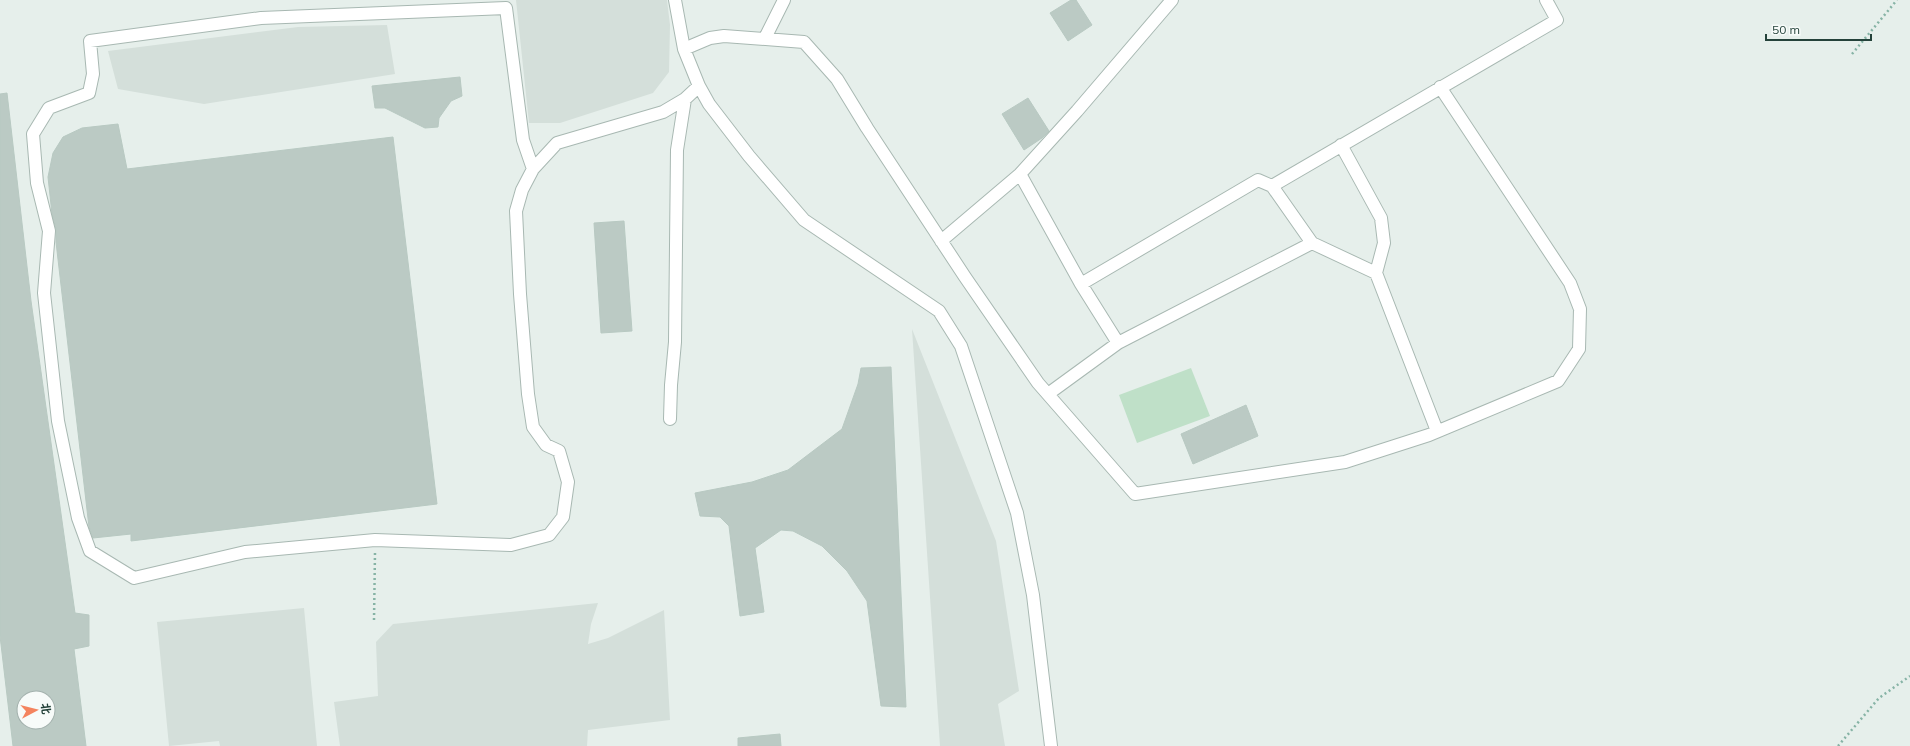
<svg xmlns="http://www.w3.org/2000/svg" width="1910" height="746" font-family="Mulish,'Noto Sans SC',sans-serif">
<style>
.built{fill:#d4dfda}
.green{fill:#bfe0c8}
.building{fill:#bbcac4;stroke:#b8c9c2;fill-rule:evenodd}
.lines{fill:none;stroke-linecap:round;stroke-linejoin:round}
.minor-casing{stroke:#a8b8b2;stroke-width:14}
.path{stroke:#86b3a5;stroke-width:2.5;stroke-dasharray:2 3;stroke-linecap:butt}
.minor{stroke:#fff;stroke-width:12}
</style>
<rect width="100%" height="100%" fill="#e6efeb"/>
<path class="built" d="M516,0H667L670,25L669,72L653,93L560,123H529Z
M387,25L395,74L204,104L118,89L108,51L298,27Z
M912,329L996,541L1019,691L998,704L1005,746H940Z
M598,603L591,624L588,644L608,638L664,610L670,720L588,730L587,746H340L334,702L378,696L376,642L393,624Z
M304,608L317,746H220L219,741L169,746L157,622Z"/>
<path class="green" d="M1191,368L1210,416L1137,443L1119,395Z"/>
<path class="building" d="M1071,0H1076L1092,25L1068,41L1050,13Z
M460,77L462,96L451,101L439,118L438,127L425,128L385,108H375L372,86Z
M7,93L31,301L75,613L89,615V646L74,649L86,746H13L0,636V94ZM24,698H48V722H24Z
M1028,98L1049,131L1042,138L1024,150L1002,114Z
M118,124L127,169L393,137L437,504L131,541V534L93,538L89,527L56,242V229L52,214L48,177L53,153L63,137L82,128Z
M624,221L632,331L601,333L594,223Z
M891,367L906,707L881,706L867,601L847,571L822,546L793,531L781,530L755,548L764,612L740,616L729,526L720,517L700,516L695,493L752,482L788,470L842,429L858,384L861,368Z
M1246,405L1258,436L1193,464L1181,434Z
M780,734L781,746H738V738Z"/>
<g class="lines">
<g class="minor-casing">
<path id="minor" d="M675,0L684,49L699,86L709,104L749,156L804,220L939,311L961,346L1017,513L1033,595L1051,746
M765,38L784,0
M684,49L710,38L724,36L804,42L837,79L867,128L965,277L1038,383L1135,494L1345,462L1429,435L1558,381L1579,349L1580,309L1570,283L1440,87
M1341,145L1381,218L1384,243L1376,273
M533,169L523,140L506,8L261,18L90,41L93,74L89,93L49,108L33,134L37,183L49,231L44,293L58,421L78,518L90,551L134,578L245,552L375,540L511,545L549,535L563,517L568,482L559,451L546,445L533,427L528,394L520,294L516,211L522,190L533,169L557,143L663,112L685,99L699,86
M1020,174L1081,284L1118,343
M941,241L1020,174L1077,111L1172,0
M1312,243L1376,273L1437,431
M1081,284L1258,180L1272,186
M1048,394L1118,343L1312,243L1272,186L1557,20L1546,0
M670,419L671,385L675,342L677,150L685,99"/>
</g>
<path class="path" d="M1852,54L1897,0
M374,620L375,552
M1838,746L1879,698L1910,676"/>
<use href="#minor" class="minor"/>
</g>
<g transform="translate(36 710) rotate(83)"><circle r="19" fill="#f7fbf9" stroke="#a3b1ad"/>
<path d="M0-3L7 15L0 10L-7 15Z" fill="#f4845f"/>
<text y="-6" font-size="11" font-weight="bold" text-anchor="middle" fill="#24423a">北</text>
</g>
<path d="M1766 34v6h105v-6" fill="none" stroke="#24423a" stroke-width="2"/>
<text x="1772" y="34" font-size="12" fill="#24423a" stroke="#f7fbf9" stroke-width="3" paint-order="stroke">50 m</text>
</svg>
